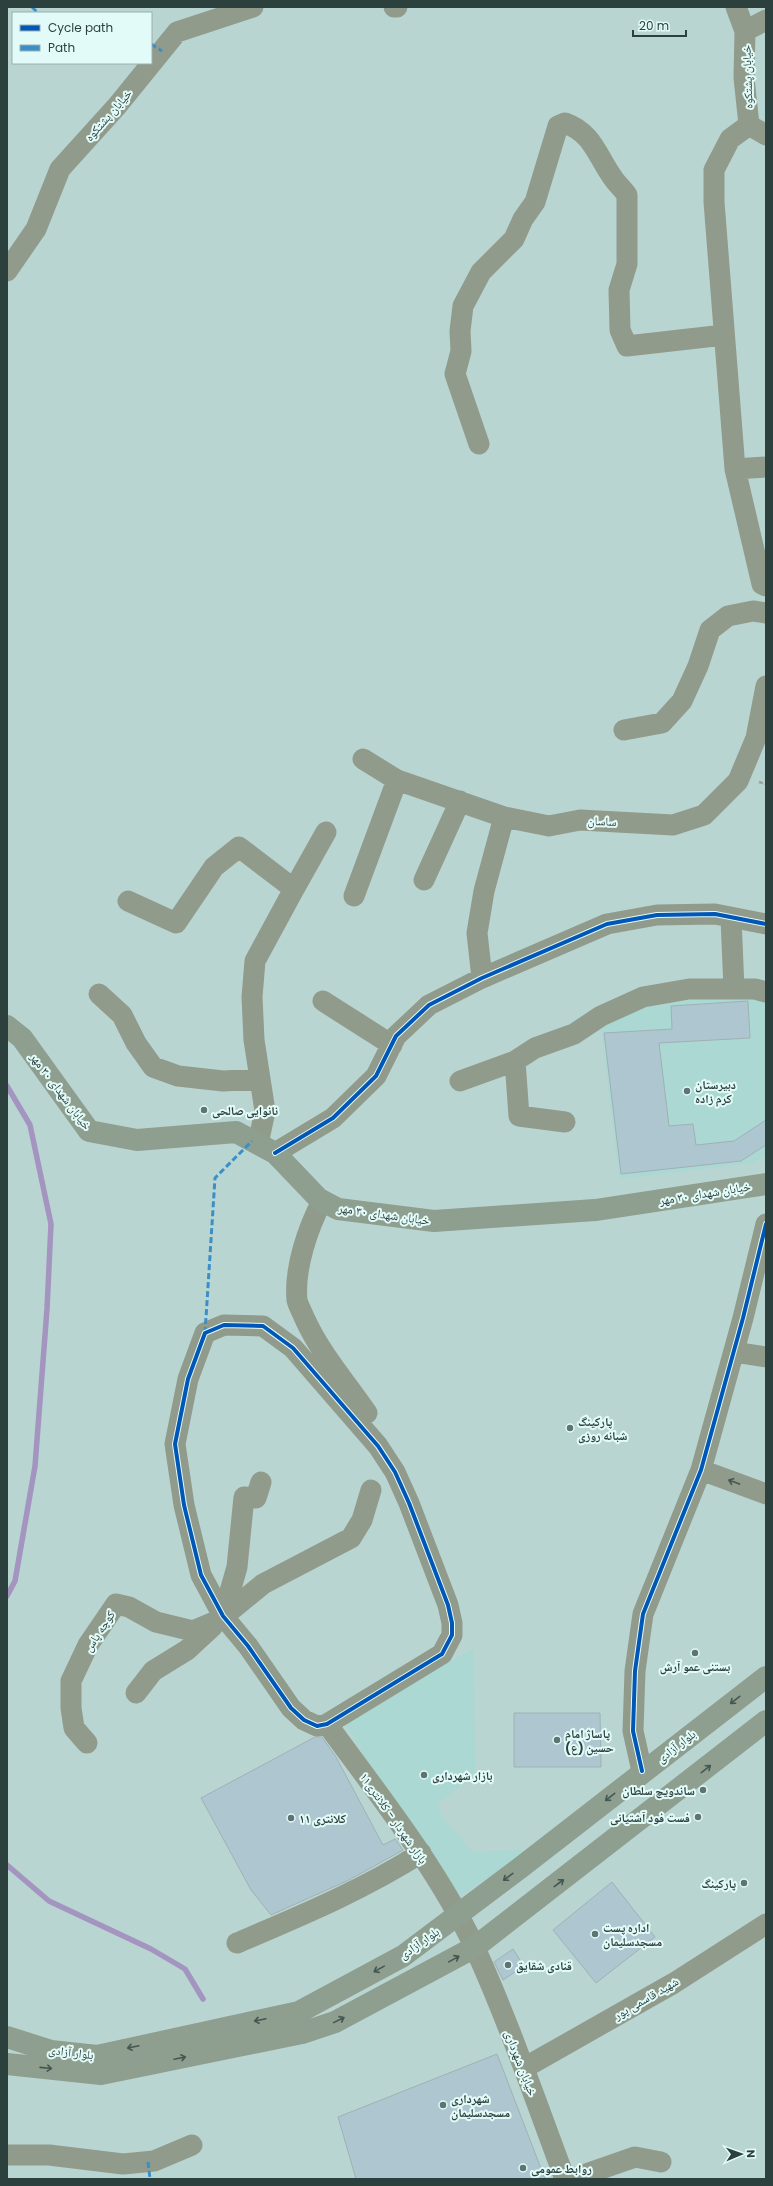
<svg xmlns="http://www.w3.org/2000/svg" width="773" height="2186" font-family="Poppins,'Noto Naskh Arabic',sans-serif">
<style>
.built{fill:#abd8d3}
.lines{fill:none;stroke-linecap:round;stroke-linejoin:round}
.stream{stroke:#a394c0;stroke-width:5.5}
.building{fill:#aec6cf;stroke:#9fb1b5}
.path{stroke:#96a499;stroke-width:2.5;stroke-dasharray:4 2;stroke-linecap:butt}
.minor{stroke:#919b8c;stroke-width:21}
.major{stroke:#8e9e8f;stroke-width:22}
.quiet{stroke:#3a8fc7;stroke-width:3;stroke-dasharray:6 3;stroke-linecap:butt}
.cycleway-casing{stroke:#e3fbf8;stroke-width:6}
.cycleway{stroke:#0057b8;stroke-width:4}
.oneway{stroke:#455752}
.oneway2{stroke:#445852}
.poi-dot{fill:#5d7472;stroke:#e3fbf8;stroke-width:1.5}
.labels{text-anchor:middle;dominant-baseline:central;stroke-width:4;stroke-linejoin:round;paint-order:stroke}
.street-label{font-size:12px;fill:#2c403e;stroke:#e3fbf8}
.poi-label{font-size:12px;font-weight:bold;fill:#2c403e;stroke:#e3fbf8;text-anchor:start}
</style>
<rect width="100%" height="100%" fill="#b9d5d2"/>
<path class="built" d="M720,995L766,997V1156L753,1163L619,1179L601,1026L622,1010Z
M474,1648L475,1773L438,1804L442,1817L473,1852L524,1850L523,1855L455,1899L377,1778L345,1723Z"/>
<g class="lines">
<path class="stream" d="M7,1086L30,1125L51,1224L47,1309L35,1466L15,1581L7,1596
M7,1865L49,1901L151,1949L185,1969L203,1999"/>
</g>
<path class="building" d="M748,1001L750,1038L659,1043L669,1126L693,1124L696,1145L734,1141L766,1120V1145L741,1161L621,1174L604,1033L672,1029L671,1006Z
M514,1713H600L601,1767H514Z
M315,1737H322L336,1757L383,1845L395,1839L403,1850L349,1880L271,1915L251,1890L201,1798Z
M612,1882L655,1937L596,1983L553,1930Z
M513,1949L524,1966L503,1980L494,1962Z
M497,2054L545,2179H356L338,2117Z"/>
<g class="lines">
<path class="path" d="M759,782L766,784"/>
<path class="minor" d="M394,7H397
M736,7L745,31L744,78L749,125
M745,31L766,20
M749,125L730,139L714,170V202L735,469L762,584L766,586
M749,125L766,135
M7,271L36,229L60,169L117,106L177,32L253,7
M479,444L455,374L461,351L460,331L463,306L481,272L514,239L523,219L535,202L558,126L565,123C593,133 597,156 613,178C617,184 623,189 627,195V264L619,290L620,330L627,346L724,335
M735,469L766,467
M624,730L662,723L682,701L698,666L710,630L728,616L753,611L766,613
M363,759L397,780L504,817L549,826L580,820L673,825L704,815L738,781L756,738L766,686
M424,880L460,801
M294,889L326,832
M354,896L397,780
M128,901L176,923L214,867L239,847L294,889L255,961L252,997L254,1040L265,1111L258,1144
M731,918L734,989
M482,978L477,933L484,891L504,817
M99,994L122,1015L136,1043L153,1067L178,1076L223,1081L260,1079
M323,1001L392,1045
M460,1081L515,1061
M565,1122L519,1116L515,1061L535,1048L574,1034L601,1016L643,997L689,989H755L766,992
M275,1153L333,1118L376,1076L396,1036L429,1005L482,978L607,924L657,915L715,914L766,924
M322,1201C308,1228 294,1268 297,1300C298,1305 302,1312 304,1317C320,1353 345,1381 367,1413
M224,1325L263,1326L293,1348L378,1446L395,1472L409,1503L448,1605L452,1623V1635L442,1654L327,1724L317,1726L304,1720L291,1708L248,1646L223,1616L201,1575L184,1505L175,1444L188,1379L205,1333Z
M734,1352L766,1357
M701,1470L766,1494
M223,1616L237,1567L244,1497L256,1498L261,1482
M136,1693L153,1671L187,1650L213,1626
M327,1724C378,1794 438,1869 475,1948C509,2023 536,2102 565,2179
M87,1743L74,1728L71,1708V1681L88,1645L116,1604L129,1607L156,1622L193,1631L219,1620L263,1584L351,1538L362,1520L371,1490
M642,1771L633,1731L635,1671L643,1614L701,1470L743,1318L766,1224
M237,1943C300,1916 363,1890 421,1853
M524,2068L674,1983L766,1924
M7,2155H49L123,2164L154,2161L192,2145
M572,2179L635,2157L661,2162"/>
<path class="major" d="M7,1026L22,1038L89,1131L137,1140L236,1132L275,1153L319,1199L338,1209L434,1221L595,1210L766,1184
M7,2037L51,2051L97,2056L299,2012L403,1956L520,1868L766,1677
M7,2064L101,2074L302,2033L335,2022L475,1947L766,1721"/>
<path class="quiet" d="M32,7L38,13
M151,44L162,51
M205,1333L215,1178L252,1141
M148,2162L150,2179"/>
<g class="cycleway-casing">
<path id="cycleway" d="M275,1153L333,1118L376,1076L396,1036L429,1005L482,978L607,924L657,915L715,914L766,924
M224,1325L263,1326L293,1348L378,1446L395,1472L409,1503L448,1605L452,1623V1635L442,1654L327,1724L317,1726L304,1720L291,1708L248,1646L223,1616L201,1575L184,1505L175,1444L188,1379L205,1333Z
M642,1771L633,1731L635,1671L643,1614L701,1470L743,1318L766,1224"/>
</g>
<use href="#cycleway" class="cycleway"/>
</g>
<defs><path id="oneway-shaft" d="M-6 0H5M1.5-3L5.5 0L1.5 3" fill="none" stroke-width="1.6" stroke-linecap="round" stroke-linejoin="round"/></defs>
<use class="oneway" href="#oneway-shaft" transform="translate(734 1482) rotate(-160)"/>
<g class="oneway2">
<use href="#oneway-shaft" transform="translate(735 1700) rotate(142)"/>
<use href="#oneway-shaft" transform="translate(706 1769) rotate(-38)"/>
<use href="#oneway-shaft" transform="translate(610 1797) rotate(142)"/>
<use href="#oneway-shaft" transform="translate(508 1877) rotate(143)"/>
<use href="#oneway-shaft" transform="translate(559 1883) rotate(-37)"/>
<use href="#oneway-shaft" transform="translate(454 1959) rotate(-29)"/>
<use href="#oneway-shaft" transform="translate(379 1969) rotate(151)"/>
<use href="#oneway-shaft" transform="translate(260 2020) rotate(168)"/>
<use href="#oneway-shaft" transform="translate(339 2020) rotate(-26)"/>
<use href="#oneway-shaft" transform="translate(133 2047) rotate(168)"/>
<use href="#oneway-shaft" transform="translate(180 2058) rotate(-12)"/>
<use href="#oneway-shaft" transform="translate(46 2068) rotate(6)"/>
</g>
<g class="poi-dot">
<circle cx="687" cy="1091" r="4"/>
<circle cx="204" cy="1110" r="4"/>
<circle cx="570" cy="1428" r="4"/>
<circle cx="695" cy="1653" r="4"/>
<circle cx="557" cy="1740" r="4"/>
<circle cx="424" cy="1775" r="4"/>
<circle cx="703" cy="1790" r="4"/>
<circle cx="698" cy="1817" r="4"/>
<circle cx="291" cy="1818" r="4"/>
<circle cx="744" cy="1883" r="4"/>
<circle cx="595" cy="1934" r="4"/>
<circle cx="508" cy="1965" r="4"/>
<circle cx="443" cy="2105" r="4"/>
<circle cx="523" cy="2168" r="4"/>
</g>
<g class="labels">
<g class="street-label">
<text transform="translate(747 77) rotate(-92)">خیابان پشتکوه</text>
<text transform="translate(108 115) rotate(-49)">خیابان پشتکوه</text>
<text transform="translate(602 821) rotate(2)">ساسان</text>
<text transform="translate(61 1091) rotate(53)">خیابان شهدای ۳۰ مهر</text>
<text transform="translate(705 1193) rotate(-9)">خیابان شهدای ۳۰ مهر</text>
<text transform="translate(384 1214) rotate(8)">خیابان شهدای ۳۰ مهر</text>
<text transform="translate(99 1631) rotate(-57)">کوچه پاس</text>
<text transform="translate(676 1746) rotate(-38)">بلوار آزادی</text>
<text transform="translate(394 1818) rotate(55)">بازار شهردار - کلانتری۱۱</text>
<text transform="translate(419 1943) rotate(-35)">بلوار آزادی</text>
<text transform="translate(646 1998) rotate(-30)">شهید قاسمی پور</text>
<text transform="translate(71 2052) rotate(7)">بلوار آزادی</text>
<text transform="translate(521 2063) rotate(69)">خیابان شهرداری</text>
</g>
<g class="poi-label">
<text x="695" y="1084">دبیرستان<tspan x="695" dy="14">کرم زاده</tspan></text>
<text x="212" y="1110">نانوایی صالحی</text>
<text x="578" y="1421">پارکینگ<tspan x="578" dy="14">شبانه روزی</tspan></text>
<text x="695" y="1666" text-anchor="middle">بستنی عمو آرش</text>
<text x="565" y="1733">پاساژ امام<tspan x="565" dy="14">حسین (ع)</tspan></text>
<text x="432" y="1775">بازار شهرداری</text>
<text x="695" y="1790" text-anchor="end">ساندویچ سلطان</text>
<text x="690" y="1817" text-anchor="end">فست فود آشتیانی</text>
<text x="299" y="1818">کلانتری ۱۱</text>
<text x="736" y="1883" text-anchor="end">پارکینگ</text>
<text x="603" y="1927">اداره پست<tspan x="603" dy="14">مسجدسلیمان</tspan></text>
<text x="516" y="1965">قنادی شقایق</text>
<text x="451" y="2098">شهرداری<tspan x="451" dy="14">مسجدسلیمان</tspan></text>
<text x="531" y="2168">روابط عمومی</text>
</g>
</g>
<rect width="773" height="2186" fill="none" stroke="#2c403e" stroke-width="16"/>
<rect x="12" y="12" width="140" height="52" fill="#e3fbf8" stroke="#9ab0ae"/>
<rect x="20" y="25" width="20" height="6" fill="#0057b8" stroke="#9ab0ae"/>
<text x="48" y="32" font-size="12" fill="#2c403e">Cycle path</text>
<rect x="20" y="45" width="20" height="6" fill="#3a8fc7" stroke="#9ab0ae"/>
<text x="48" y="52" font-size="12" fill="#2c403e">Path</text>
<g transform="translate(741 2154) rotate(88)" stroke="#e3fbf8" stroke-width="3" paint-order="stroke">
<path d="M0-3L7 15L0 10L-7 15Z" fill="#2c403e"/>
<text y="-6" font-size="11" font-weight="bold" text-anchor="middle" fill="#2c403e">N</text>
</g>
<path d="M633 30v6h53v-6" fill="none" stroke="#2c403e" stroke-width="2"/>
<text x="639" y="30" font-size="12" fill="#2c403e" stroke="#e3fbf8" stroke-width="3" paint-order="stroke">20 m</text>
</svg>
